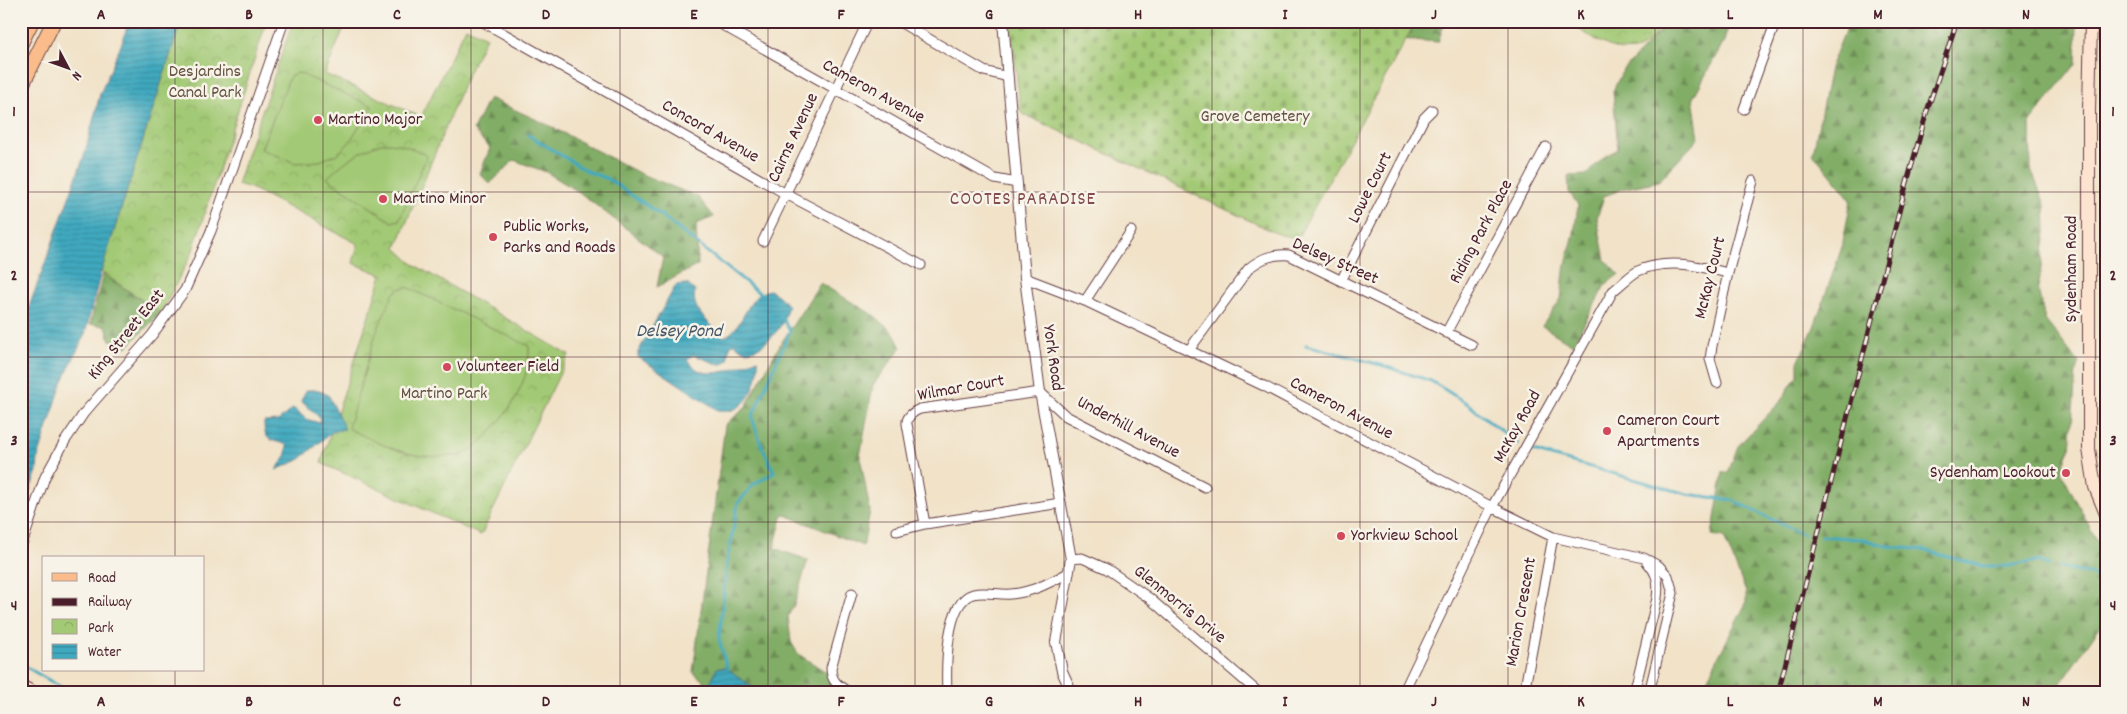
<svg xmlns="http://www.w3.org/2000/svg" width="2127" height="714" font-family="Dekko,sans-serif">
<style>
.forest{fill:url(#forest-firs);stroke:#666648}
.cemetery{fill:url(#cemetery-stones);stroke:#767450}
.park{fill:url(#park-crowns);stroke:#767450}
.garden{fill:#a2c974;stroke:#767450}
.water{fill:url(#water-rules);stroke:#446475}
.lines{fill:none;stroke-linecap:round;stroke-linejoin:round}
.stream{stroke:#3fa9bf;stroke-width:3}
.minor-casing{stroke:#633c43;stroke-width:11}
.tertiary-casing{stroke:#633c43;stroke-width:12}
.secondary-casing{stroke:#633c43;stroke-width:14}
.primary-casing{stroke:#633c43;stroke-width:16}
.minor{stroke:#fff;stroke-width:9}
.tertiary{stroke:#fff;stroke-width:10}
.secondary{stroke:#fde4d0;stroke-width:12}
.primary{stroke:#f9bc8a;stroke-width:14}
.rail-casing{stroke:#4a1f2b;stroke-width:5}
.rail{stroke:#f7f3e8;stroke-width:3;stroke-dasharray:9;stroke-linecap:butt}
.grid{fill:none;stroke:#4a1f2b;stroke-width:1;stroke-opacity:0.55}
.poi-dot{fill:#d1495b;stroke:#f7f3e8;stroke-width:2}
.labels{text-anchor:middle;dominant-baseline:central;stroke-width:5;stroke-linejoin:round;paint-order:stroke}
.park-label{font-size:18px;fill:#645241;stroke:#f7f3e8}
.street-label{font-size:18px;fill:#4a1f2b;stroke:#f7f3e8}
.poi-label{font-size:18px;fill:#4a1f2b;stroke:#f7f3e8;text-anchor:start}
.neighbourhood-label{font-size:19px;letter-spacing:1px;fill:#834c4e;stroke:#f7f3e8}
.water-label{font-size:19px;font-style:italic;fill:#465666;stroke:#f7f3e8}
.neatline{fill:none;stroke:#4a1f2b;stroke-width:2}
.grid-label{font-size:16px;text-anchor:middle;font-weight:bold;fill:#4a1f2b}
</style>
<defs>
<pattern id="forest-firs" width="22" height="20" patternUnits="userSpaceOnUse" patternTransform="scale(1.25)"><rect width="22" height="20" fill="#81ad66"/><path d="M5 1l3.5 6h-7zM16 11l3.5 6h-7z" fill="#6c8c54"/></pattern>
<pattern id="cemetery-stones" width="16" height="16" patternUnits="userSpaceOnUse" patternTransform="scale(1.25)"><rect width="16" height="16" fill="#a2c974"/><path d="M2 7V4a2 2 0 0 1 4 0v3zM10 15v-3a2 2 0 0 1 4 0v3z" fill="#8dac65"/></pattern>
<pattern id="park-crowns" width="20" height="18" patternUnits="userSpaceOnUse" patternTransform="scale(1.25)"><rect width="20" height="18" fill="#a2c974"/><path d="M2 6a3 3 0 1 1 6 0M12 15a3 3 0 1 1 6 0" fill="none" stroke="#8dac65"/></pattern>
<pattern id="water-rules" width="6" height="5" patternUnits="userSpaceOnUse" patternTransform="scale(1.25)"><rect width="6" height="5" fill="#3fa9bf"/><path d="M0 2.5h6" fill="none" stroke="#37899b"/></pattern>
</defs>
<rect width="100%" height="100%" fill="#f7f3e8"/>
<filter id="ink" filterUnits="userSpaceOnUse"><feTurbulence type="fractalNoise" baseFrequency=".02" numOctaves="2"/><feDisplacementMap in="SourceGraphic" scale="10" xChannelSelector="R" yChannelSelector="G"/><feConvolveMatrix kernelMatrix="1 2 1 2 8 2 1 2 1" color-interpolation-filters="sRGB"/></filter>
<filter id="wash" filterUnits="userSpaceOnUse"><feTurbulence type="fractalNoise" baseFrequency=".0096" numOctaves="4" result="noise"/><feDisplacementMap in="SourceGraphic" scale="20" xChannelSelector="R" yChannelSelector="G"/><feGaussianBlur stdDeviation="1.12" result="paint"/><feColorMatrix in="noise" values="0 0 0 0 0 0 0 0 0 0 0 0 0 0 0 0 0 1.4 0 .05"/><feComposite in="paint" operator="in"/></filter>
<g filter="url(#wash)">
<rect width="100%" height="100%" fill="#f1e2c8"/>
<path class="forest" d="M1409,21H1445L1438,42L1400,39Z
M1669,21H1730L1724,41L1693,98L1699,138L1659,181L1626,188L1604,196L1597,218L1605,260L1619,274L1605,285L1573,345L1542,326L1561,299L1564,271L1574,234L1578,205L1569,192L1568,176L1586,175L1604,157L1618,149L1613,91L1622,72Z
M1849,21H2077L2076,64L2030,122L2031,169L2045,205L2046,232L2038,289L2045,320L2079,363L2076,371L2070,450L2061,471L2103,553L2106,562V618L2054,693H1705L1703,687L1746,603V592L1724,537L1712,535L1723,472L1728,473L1738,446L1780,402L1798,374V362L1814,327L1842,247L1851,200L1813,153L1830,68Z
M489,98L544,123L641,174L698,197L714,217L696,224L698,265L657,287L663,257L579,192L546,172L514,160L490,184L480,174L490,148L473,130Z
M103,274L161,313L127,347L110,340L106,326L90,324Z
M820,283L875,316L894,333L901,348L873,385L860,456L870,511L863,546L783,514L774,548L808,560L794,605L788,616L791,642L798,654L859,693H760L727,668H717L712,693H703L708,685L693,672L725,425L745,408L778,348Z"/>
<path class="cemetery" d="M1010,21H1416L1297,239L1278,234L1021,113Z"/>
<path class="park" d="M181,21H261L266,23L192,253L161,313L101,272Z
M293,21H336L345,25L325,74L421,117L466,27L486,37L465,80L396,248L413,264L569,355L481,535L321,463L382,275L353,263L358,244L251,188L237,184Z
M1566,21H1665C1659,29 1652,39 1645,45C1623,63 1586,33 1566,21Z"/>
<path class="garden" d="M299,73L372,106L348,144L337,154L320,161L295,163L261,149L290,76Z
M381,143C401,143 409,146 427,156L399,220L392,222L327,178C343,162 359,151 381,143Z
M407,287L529,346C530,370 521,390 508,410C497,425 479,448 461,455C457,456 451,456 446,456C411,460 379,444 348,428L376,333L393,294L399,289Z"/>
<path class="water" d="M129,21H181L101,272L85,334L62,383L38,458L37,471L21,514V329L84,156L100,94L121,45Z
M687,284L695,291C690,311 712,325 724,337C745,329 745,294 770,290L779,296L788,306C786,312 784,319 781,325C774,337 749,363 736,344H732L729,349L728,360L723,364C712,364 705,358 693,355L687,359C703,386 737,367 758,359C760,382 747,415 719,411L638,357V352L676,285Z
M306,390H319L329,396L345,429L332,432L299,460L276,470L286,456L287,445C270,439 264,442 264,422L278,421L293,408L306,419L320,423L319,417L301,401Z
M717,668H727L760,693H711L709,685Z"/>
<g class="lines">
<path class="stream" d="M528,135L589,172L608,179L658,213L762,295
M1306,345L1381,365L1431,381L1468,404L1518,444
M1533,451L1687,494L1732,500L1804,535
M1821,536L1862,539L1888,546L1923,550L1982,566H2008L2037,561L2049,565
M2059,567L2106,578
M21,664L71,693
M727,668L719,639L727,562L738,503L753,485L774,472L760,442L752,417L790,331L781,316"/>
</g>
</g>
<g filter="url(#ink)">
<g class="lines">
<g class="minor-casing">
<path id="minor" d="M715,21L995,179L1017,183
M898,21L984,71L1008,77
M485,23L786,194L921,265
M1744,109L1776,21
M763,241L868,21
M1025,278L1085,301L1264,386L1492,507L1553,537L1644,558L1659,566L1668,576L1673,593L1649,693
M1341,281L1424,118L1432,110
M1085,301L1131,231
M1446,333L1546,147
M1189,350L1249,268C1262,258 1272,254 1289,255L1472,345
M1717,383L1710,359L1712,346L1728,273L1753,181
M925,524L907,424C906,417 914,411 920,409L1040,392L1066,416L1205,487
M897,531L925,524L1061,503
M21,547L45,477L65,441L84,413L152,335L185,290L211,231L284,21
M1071,559L1082,558L1107,569L1149,598L1259,693
M850,693C839,686 831,682 831,668L852,593
M947,693C946,670 945,602 973,594C984,591 999,595 1011,594C1033,592 1049,583 1068,573
M1403,693L1492,507L1613,291C1621,285 1629,276 1638,271C1668,258 1698,266 1728,273
M1524,693L1553,537
M1634,693L1657,598C1659,583 1658,574 1647,562"/>
</g>
<g class="tertiary-casing">
<path id="tertiary" d="M1003,21L1025,278L1040,392L1071,559L1056,642L1062,671L1072,693"/>
</g>
<g class="secondary-casing">
<path id="secondary" d="M2091,21L2089,110V449L2095,487L2106,514
M21,686L34,693"/>
</g>
<g class="primary-casing">
<path id="primary" d="M21,43L32,21
M21,87L54,21"/>
</g>
<use href="#minor" class="minor"/>
<use href="#tertiary" class="tertiary"/>
<use href="#secondary" class="secondary"/>
<use href="#primary" class="primary"/>
<g class="rail-casing">
<path id="rail" d="M1778,693L1901,204L1927,111L1957,21"/>
</g>
<use href="#rail" class="rail"/>
</g>
</g>
<path class="grid" d="M175,21V558M323,21V693M471,21V693M620,21V693M768,21V693M915,21V693M1064,21V693M1212,21V693M1360,21V693M1508,21V693M1655,21V693M1803,21V693M1952,21V693M21,192H2106M21,357H2106M21,522H2106M175,670V693"/>
<g class="poi-dot">
<circle cx="318" cy="120" r="5"/>
<circle cx="383" cy="199" r="5"/>
<circle cx="493" cy="237" r="5"/>
<circle cx="447" cy="367" r="5"/>
<circle cx="1607" cy="431" r="5"/>
<circle cx="2066" cy="473" r="5"/>
<circle cx="1341" cy="536" r="5"/>
</g>
<g class="labels">
<g class="park-label">
<text x="205" y="72">Desjardins<tspan x="205" dy="21">Canal Park</tspan></text>
<text x="1255" y="117">Grove Cemetery</text>
<text x="444" y="394">Martino Park</text>
</g>
<g class="street-label">
<text transform="translate(873 92) rotate(29)">Cameron Avenue</text>
<text transform="translate(710 132) rotate(30)">Concord Avenue</text>
<text transform="translate(794 138) rotate(-65)">Cairns Avenue</text>
<text transform="translate(1371 188) rotate(-63)">Lowe Court</text>
<text transform="translate(1482 232) rotate(-62)">Riding Park Place</text>
<text transform="translate(1335 262) rotate(24)">Delsey Street</text>
<text transform="translate(2072 269) rotate(-90)">Sydenham Road</text>
<text transform="translate(1711 278) rotate(-76)">McKay Court</text>
<text transform="translate(127 335) rotate(-51)">King Street East</text>
<text transform="translate(1052 358) rotate(82)">York Road</text>
<text transform="translate(961 389) rotate(-10)">Wilmar Court</text>
<text transform="translate(1341 409) rotate(28)">Cameron Avenue</text>
<text transform="translate(1518 427) rotate(-61)">McKay Road</text>
<text transform="translate(1128 428) rotate(28)">Underhill Avenue</text>
<text transform="translate(1179 605) rotate(39)">Glenmorris Drive</text>
<text transform="translate(1522 612) rotate(-80)">Marion Crescent</text>
</g>
<g class="poi-label">
<text x="328" y="120">Martino Major</text>
<text x="393" y="199">Martino Minor</text>
<text x="503" y="227">Public Works,<tspan x="503" dy="21">Parks and Roads</tspan></text>
<text x="457" y="367">Volunteer Field</text>
<text x="1617" y="421">Cameron Court<tspan x="1617" dy="21">Apartments</tspan></text>
<text x="2056" y="473" text-anchor="end">Sydenham Lookout</text>
<text x="1351" y="536">Yorkview School</text>
</g>
<g class="neighbourhood-label">
<text x="1023" y="200">COOTES PARADISE</text>
</g>
<g class="water-label">
<text x="679" y="332">Delsey Pond</text>
</g>
</g>
<rect width="2127" height="714" fill="none" stroke="#f7f3e8" stroke-width="55"/>
<rect x="42" y="556" width="162" height="115" fill="#f7f3e8" stroke="#b29e9c"/>
<rect x="52" y="573" width="25" height="8" fill="#f9bc8a" stroke="#b29e9c"/>
<text x="88" y="582" font-size="15" fill="#4a1f2b">Road</text>
<rect x="52" y="598" width="25" height="8" fill="#4a1f2b" stroke="#b29e9c"/>
<text x="88" y="606" font-size="15" fill="#4a1f2b">Railway</text>
<rect x="52" y="619" width="25" height="15" fill="url(#park-crowns)" stroke="#b29e9c"/>
<text x="88" y="632" font-size="15" fill="#4a1f2b">Park</text>
<rect x="52" y="644" width="25" height="15" fill="url(#water-rules)" stroke="#b29e9c"/>
<text x="88" y="656" font-size="15" fill="#4a1f2b">Water</text>
<g transform="translate(68 68) rotate(131)" stroke="#f7f3e8" stroke-width="4" paint-order="stroke">
<path d="M0-4L9 19L0 12L-9 19Z" fill="#4a1f2b"/>
<text y="-8" font-size="14" font-weight="bold" text-anchor="middle" fill="#4a1f2b">N</text>
</g>
<rect x="28" y="28" width="2072" height="658" class="neatline"/>
<g class="grid-label">
<text x="101" y="19">A</text>
<text x="249" y="19">B</text>
<text x="397" y="19">C</text>
<text x="546" y="19">D</text>
<text x="694" y="19">E</text>
<text x="841" y="19">F</text>
<text x="989" y="19">G</text>
<text x="1138" y="19">H</text>
<text x="1285" y="19">I</text>
<text x="1434" y="19">J</text>
<text x="1581" y="19">K</text>
<text x="1730" y="19">L</text>
<text x="1878" y="19">M</text>
<text x="2026" y="19">N</text>
<text x="14" y="116">1</text>
<text x="2113" y="116">1</text>
<text x="14" y="280">2</text>
<text x="2113" y="280">2</text>
<text x="14" y="445">3</text>
<text x="2113" y="445">3</text>
<text x="14" y="610">4</text>
<text x="2113" y="610">4</text>
<text x="101" y="706">A</text>
<text x="249" y="706">B</text>
<text x="397" y="706">C</text>
<text x="546" y="706">D</text>
<text x="694" y="706">E</text>
<text x="841" y="706">F</text>
<text x="989" y="706">G</text>
<text x="1138" y="706">H</text>
<text x="1285" y="706">I</text>
<text x="1434" y="706">J</text>
<text x="1581" y="706">K</text>
<text x="1730" y="706">L</text>
<text x="1878" y="706">M</text>
<text x="2026" y="706">N</text>
</g>
</svg>
